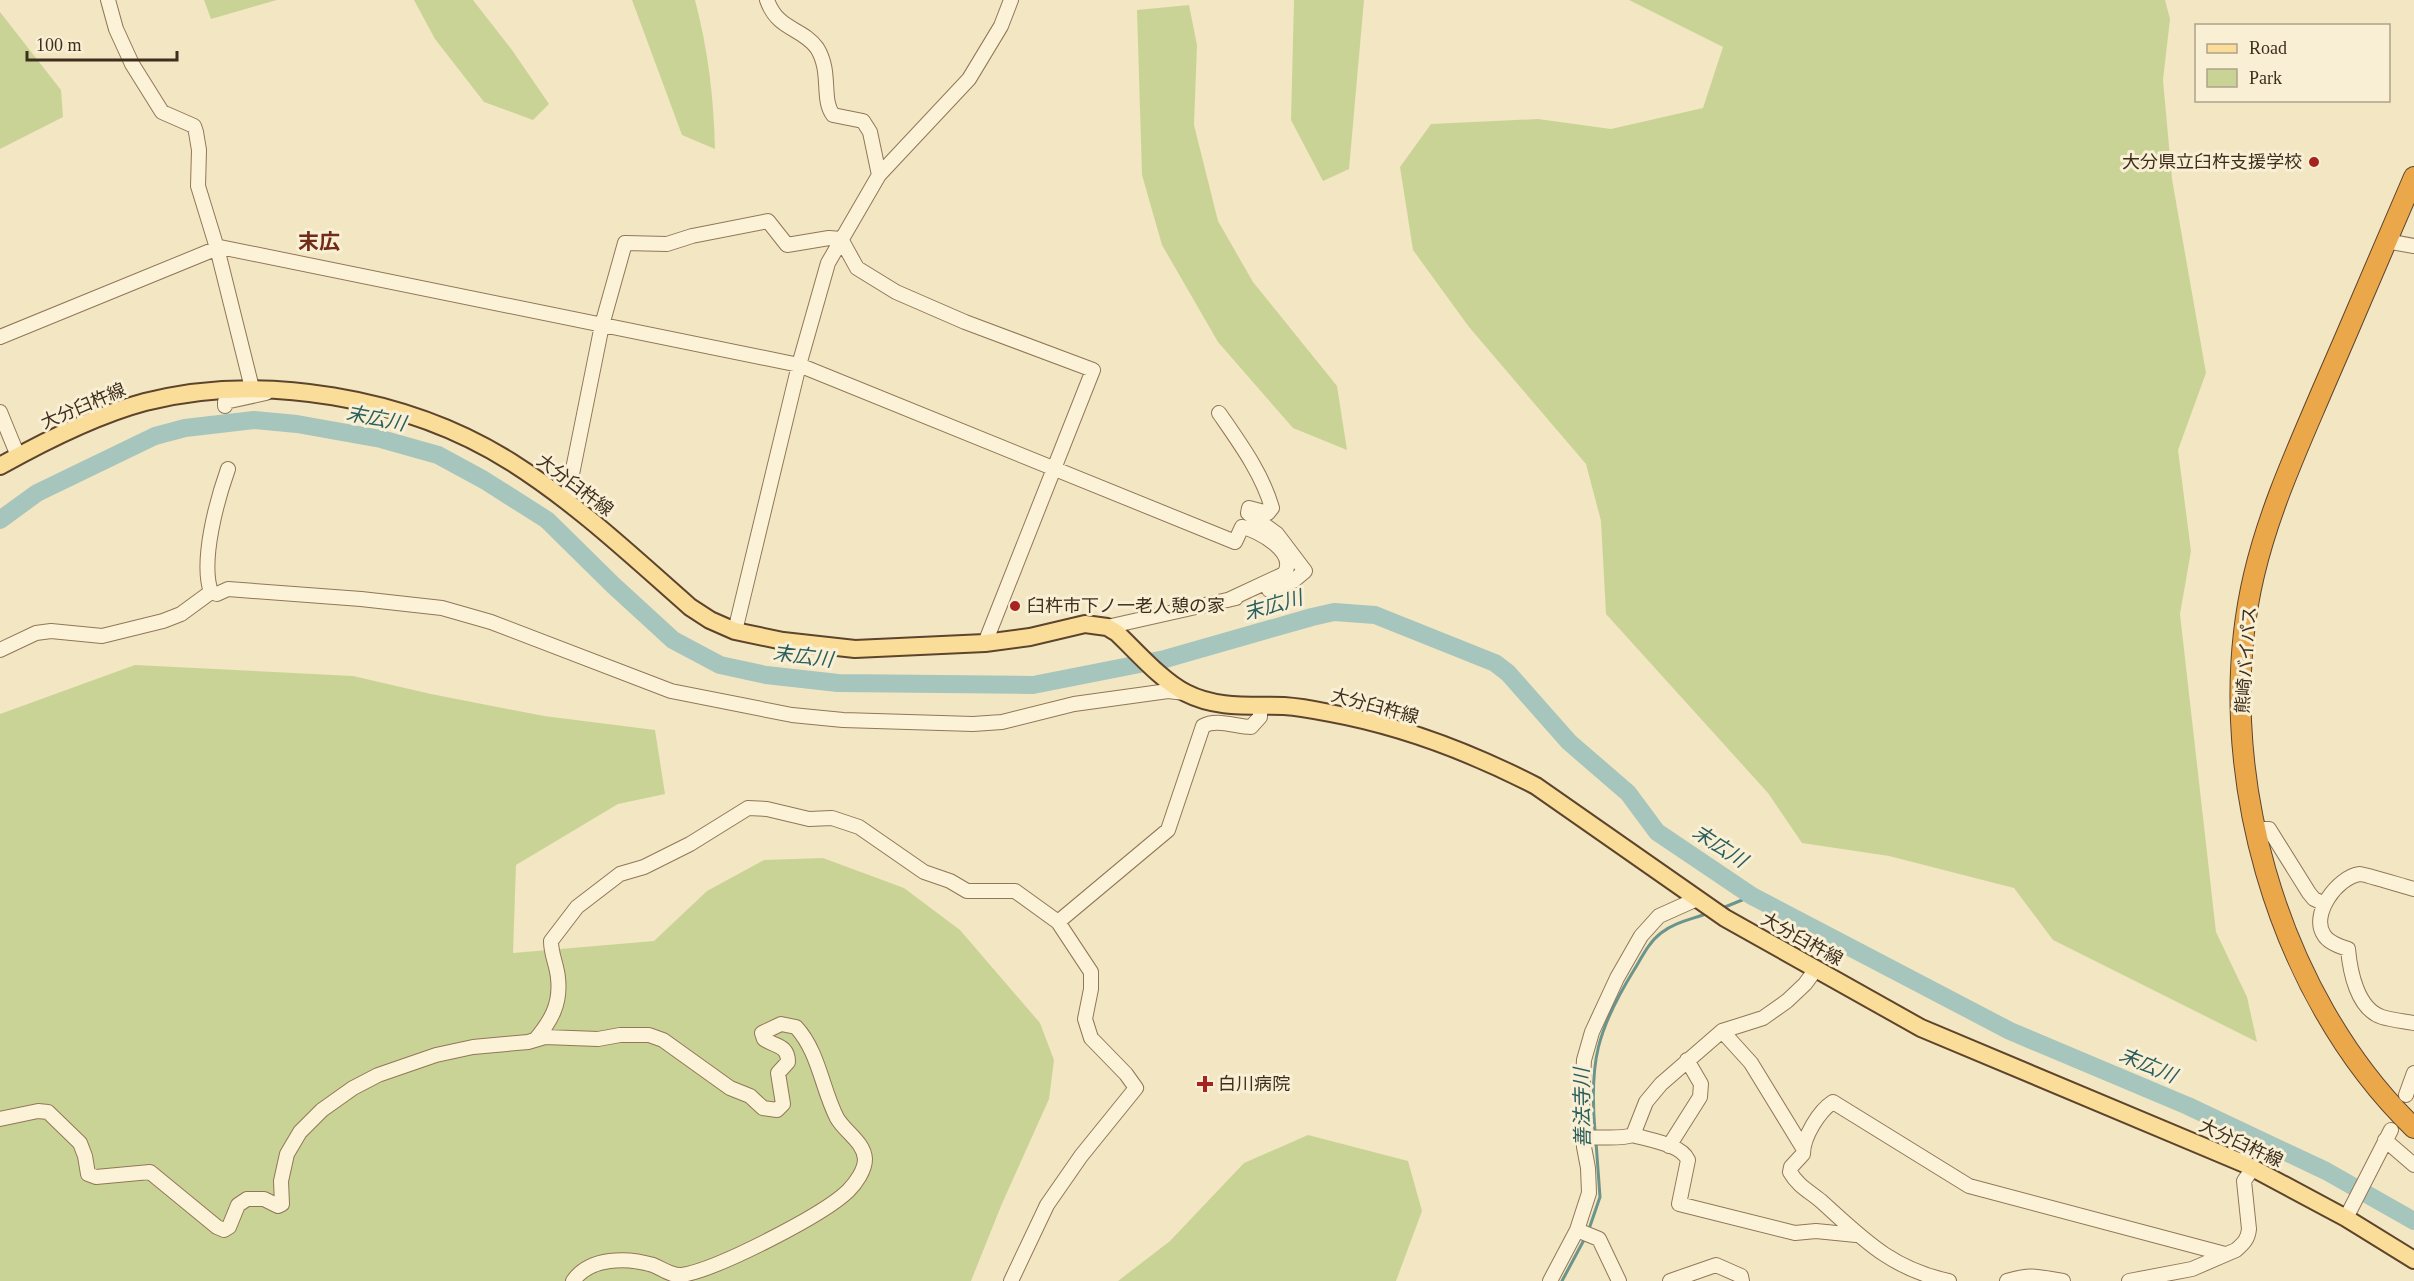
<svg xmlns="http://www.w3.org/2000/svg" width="2414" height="1281" font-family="'Times New Roman','Noto Sans JP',serif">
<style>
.green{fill:#cad396}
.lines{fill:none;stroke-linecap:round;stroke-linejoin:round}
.stream{stroke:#6b958c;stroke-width:3}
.river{stroke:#a6c5bd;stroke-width:18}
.minor-casing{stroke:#907757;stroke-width:16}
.major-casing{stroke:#5d442c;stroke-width:20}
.highway-casing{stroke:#5d442c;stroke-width:22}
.minor{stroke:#fcf2d8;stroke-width:14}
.major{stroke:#fadd98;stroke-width:16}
.highway{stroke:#eba84b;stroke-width:20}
.poi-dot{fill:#a62320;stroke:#f9efd4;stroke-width:2}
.labels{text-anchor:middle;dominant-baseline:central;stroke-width:6;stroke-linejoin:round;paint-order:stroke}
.poi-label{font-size:18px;fill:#3e2e1d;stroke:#f9efd4;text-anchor:start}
.street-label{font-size:18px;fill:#3e2e1d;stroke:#f9efd4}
.water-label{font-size:20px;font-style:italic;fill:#2b5f5d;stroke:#f9efd4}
.quarter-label{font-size:21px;font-weight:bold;fill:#702c18;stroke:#f9efd4}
</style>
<rect width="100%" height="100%" fill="#f3e6c3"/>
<path class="green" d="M204,0H277L211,19Z
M414,0H473L512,50L549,104L533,120L484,102L435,39Z
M632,0H695C708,49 714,99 715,149L682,135Z
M1294,0H1364L1349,169L1323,181L1291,120Z
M1629,0H2165L2170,19L2163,80L2172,179L2206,373L2178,450L2191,551L2180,614L2216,932L2247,997L2257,1042L2053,940L2014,888L1889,856L1802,843L1768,793L1606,614L1601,521L1586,464L1469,327L1413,250L1400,167L1431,124L1538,119L1611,129L1703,108L1723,47Z
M1189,5L1197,45L1194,125L1218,221L1253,282L1337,386L1347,450L1293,428L1218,342L1162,245L1142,175L1137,10Z
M0,12L61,90L63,117L0,149Z
M135,665L353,676L431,694L544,716L655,730L665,794L618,804L516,865L513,953L654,941L707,891L764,860L823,858L904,888L960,930L1040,1023L1054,1060L1049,1099L1001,1206L971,1281H0V714Z
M1308,1135L1408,1161L1422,1211L1396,1281H1118L1170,1241L1244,1163Z"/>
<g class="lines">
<path class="stream" d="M1720,909L1752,896
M1595,1132C1589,1062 1597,1030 1634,970C1642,957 1649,942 1661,933C1675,922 1693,919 1708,913
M1588,1232L1600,1197L1596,1142
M1562,1281L1585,1238"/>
<path class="river" d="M0,520L37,493L155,436L185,428L254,420L297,424L381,439L438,455L484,480L547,520L613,585L673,640L720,665L766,675L838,683L1033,685L1165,659L1312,617L1334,612L1375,615L1495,663L1508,673L1569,742L1628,793L1657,832L1752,896L2010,1031L2188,1106L2326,1171L2414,1221"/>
<g class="minor-casing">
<path id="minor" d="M108,0L116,29L132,64L162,112L194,126L196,132L199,150L198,186L217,248L252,388
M767,0C778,31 802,27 817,48C832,72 821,99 833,115L863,121L870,132L879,175
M2386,241L2414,246
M0,337L220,247L799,365L1235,542L1242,527C1258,530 1299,553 1284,574L1228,600
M225,406V402L266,393
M0,412L18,456
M1219,413C1239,442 1262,473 1272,508L1268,513L1249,508L1248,513L1277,534L1305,571L1293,581L1269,590
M567,499L602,325L625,243L667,244L692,236L768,221L787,245L829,238L841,239L857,268L896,292L965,322L1093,370L985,643
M211,592C200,561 217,500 228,469
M1107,627L1236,598
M735,631L799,365L828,263L879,175L969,79L1001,26L1011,0
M0,650L36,633L51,631L102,636L163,621L181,614L211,592L217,594L228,589L361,599L442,608L491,622L671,691L792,715L843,720L973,724L1002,722L1074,704L1168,691L1185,693
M2254,829H2269L2309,893L2314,899L2325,904
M2414,889C2406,887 2364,874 2360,874C2337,877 2310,915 2324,935C2328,942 2341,947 2348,949C2350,971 2357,1009 2382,1017C2392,1020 2403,1021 2414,1023
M1058,922L1168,830L1203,726C1217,718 1236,727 1251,727L1260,717V706
M1722,1031L1751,1063L1803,1148
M535,1040C551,1021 561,1004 558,978C557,965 551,955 551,941L577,907L620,874L644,867L690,844L748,808L767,809L809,819L832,818L859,827L924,872L950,881L967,891H1015L1058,922L1091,972V989L1085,1019L1091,1038L1126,1074L1136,1088L1081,1156L1047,1205L1011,1281
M2406,1095L2414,1073
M0,1119L38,1111L48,1112L80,1143L85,1156L88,1174L96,1177L150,1172L217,1227L224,1230L229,1227L238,1205L247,1199H264L278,1206L282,1204L281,1181L287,1154L300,1132L322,1110L353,1088L378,1075L436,1055L473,1047L528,1042L545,1037L598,1039L620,1035H649L663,1040L730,1088L750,1096L763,1108L777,1110L783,1104L778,1073L788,1062C788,1045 776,1047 764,1039L762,1033L781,1024L796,1027C819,1052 822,1089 837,1118C845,1132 864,1142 865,1159C865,1170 856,1183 848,1191C823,1215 718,1269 682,1275C671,1276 663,1269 653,1265C627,1257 590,1257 573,1281
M1633,1135C1649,1140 1681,1144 1688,1160L1679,1204L1795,1233L1816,1231L1856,1235
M1584,1138C1600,1136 1618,1140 1633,1135L1646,1102L1661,1084L1722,1031L1763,1018L1787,1001L1805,984L1816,969
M2385,1140L2414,1165
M1669,1146L1700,1097L1701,1084L1687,1060
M2346,1218L2391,1130
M1577,1230L1599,1239L1619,1281
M1550,1281L1577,1230L1589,1193L1588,1168L1584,1147L1582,1098L1584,1060L1592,1032L1617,978L1641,936L1659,916L1697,899
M1670,1281L1716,1265L1741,1276L1742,1281
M1949,1281C1891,1269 1862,1238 1821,1201C1809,1191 1798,1186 1790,1172L1791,1167L1803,1154C1803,1137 1819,1111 1833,1102L1969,1186L2225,1254
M2007,1281C2033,1273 2037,1277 2063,1281
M2129,1281L2192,1269L2236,1250C2244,1243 2248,1239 2249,1229L2244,1181L2253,1168"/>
</g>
<g class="major-casing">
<path id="major" d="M0,466C43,442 96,415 145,402C262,372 408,397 511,462C576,503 632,556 690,607L710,620L735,631L783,641L855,649L985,643L1030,637L1085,624L1107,627L1117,633C1137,652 1162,681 1186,693C1217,709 1251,705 1284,706C1299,707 1315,710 1330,713C1401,726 1472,753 1536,786L1725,918L1921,1028L2245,1164L2346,1218L2414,1260"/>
</g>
<g class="highway-casing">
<path id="highway" d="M2414,177C2383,249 2353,320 2322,391C2296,452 2269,511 2254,575C2210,761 2276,995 2414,1128"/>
</g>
<use href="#minor" class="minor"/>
<use href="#major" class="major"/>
<use href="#highway" class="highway"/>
</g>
<g class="poi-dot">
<circle cx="2314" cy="162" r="6"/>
<circle cx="1015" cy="606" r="6"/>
<path d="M1202 1075h6v6h6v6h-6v6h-6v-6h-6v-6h6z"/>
</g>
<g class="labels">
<g class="poi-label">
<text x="2302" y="162" text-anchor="end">大分県立臼杵支援学校</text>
<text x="1027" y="606">臼杵市下ノ一老人憩の家</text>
<text x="1218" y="1084">白川病院</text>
</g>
<g class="street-label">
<text transform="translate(83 406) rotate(-23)">大分臼杵線</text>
<text transform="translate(575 485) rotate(37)">大分臼杵線</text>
<text transform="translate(2246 660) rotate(-86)">熊崎バイパス</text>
<text transform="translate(1375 706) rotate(15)">大分臼杵線</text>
<text transform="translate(1802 939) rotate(29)">大分臼杵線</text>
<text transform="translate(2241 1143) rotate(25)">大分臼杵線</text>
</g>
<g class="water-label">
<text transform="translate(376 418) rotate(11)">末広川</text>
<text transform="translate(1273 605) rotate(-16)">末広川</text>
<text transform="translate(803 656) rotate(7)">末広川</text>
<text transform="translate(1720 846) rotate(33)">末広川</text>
<text transform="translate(2148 1065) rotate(23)">末広川</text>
<text transform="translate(1582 1108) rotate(-91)">善法寺川</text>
</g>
<g class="quarter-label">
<text x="319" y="242">末広</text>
</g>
</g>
<rect x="2195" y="24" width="195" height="78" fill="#f9efd4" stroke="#aea28b" stroke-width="1.5"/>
<rect x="2207" y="44" width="30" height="9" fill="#fadd98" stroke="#aea28b" stroke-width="1.5"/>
<text x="2249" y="54" font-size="18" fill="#3e2e1d">Road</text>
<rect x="2207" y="69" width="30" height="18" fill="#cad396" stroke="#aea28b" stroke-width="1.5"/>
<text x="2249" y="84" font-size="18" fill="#3e2e1d">Park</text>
<path d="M27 51v9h150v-9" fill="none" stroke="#3e2e1d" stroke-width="3"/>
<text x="36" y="51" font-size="18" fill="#3e2e1d" stroke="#f9efd4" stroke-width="4.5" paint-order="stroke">100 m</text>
</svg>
